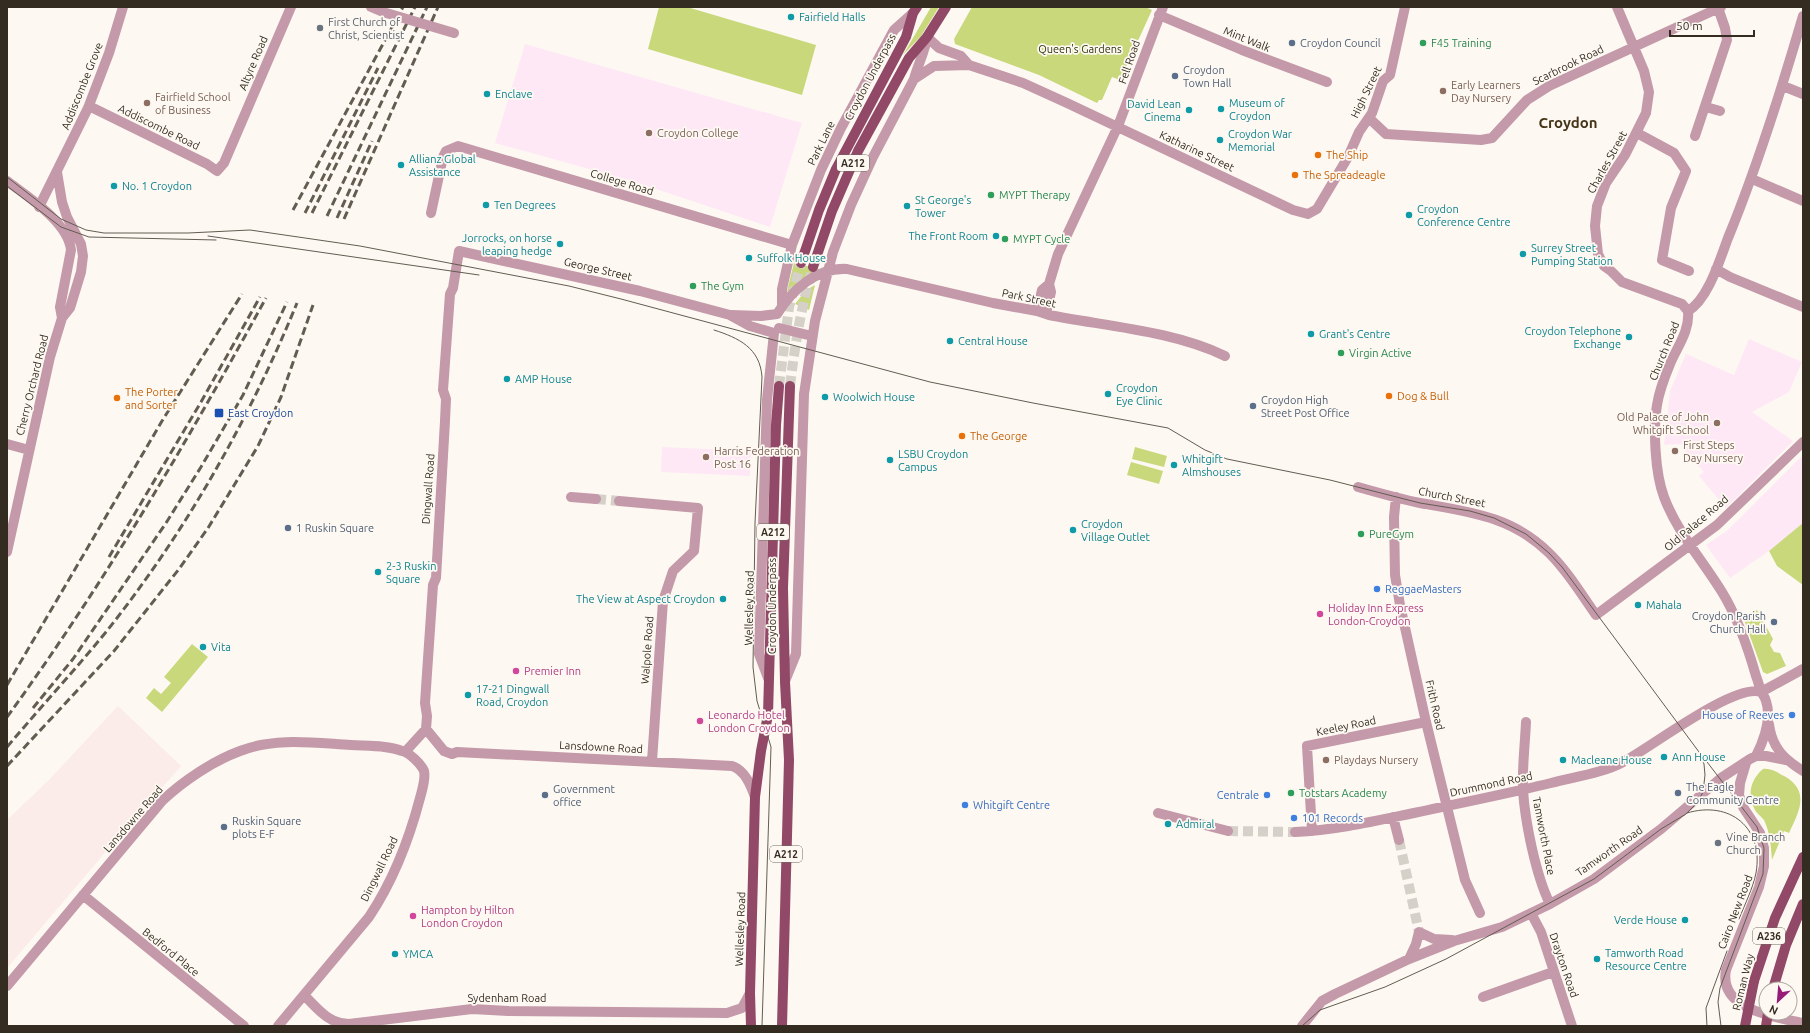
<svg xmlns="http://www.w3.org/2000/svg" width="1810" height="1033" font-family="Ubuntu,sans-serif">
<style>
.industrial{fill:#fbebe9}
.education{fill:#fee8f6}
.green{fill:#c8d87a}
.lines{fill:none;stroke-linecap:round;stroke-linejoin:round}
.minor-tunnel{stroke:#d5d0c8;stroke-width:10;stroke-dasharray:10 5;stroke-linecap:butt}
.major-tunnel{stroke:#d5d0c8;stroke-width:10;stroke-dasharray:10 5;stroke-linecap:butt}
.minor{stroke:#c499a9;stroke-width:10}
.major{stroke:#914967;stroke-width:10}
.tram{stroke:#635c51;stroke-width:1}
.rail{stroke:#635c51;stroke-width:3;stroke-dasharray:8 4;stroke-linecap:butt}
.minor-bridge{stroke:#c499a9;stroke-width:10}
.major-bridge{stroke:#914967;stroke-width:10}
.culture-dot{fill:#0f9aa8;stroke:#fdf9f2;stroke-width:1.5}
.worship-dot{fill:#6b7280;stroke:#fdf9f2;stroke-width:1.5}
.service-dot{fill:#5c6f8a;stroke:#fdf9f2;stroke-width:1.5}
.leisure-dot{fill:#2e9e5b;stroke:#fdf9f2;stroke-width:1.5}
.education-dot{fill:#8d6e63;stroke:#fdf9f2;stroke-width:1.5}
.food-dot{fill:#e8710a;stroke:#fdf9f2;stroke-width:1.5}
.transit-dot{fill:#1a4fb4;stroke:#fdf9f2;stroke-width:1.5}
.shop-dot{fill:#3f7fe0;stroke:#fdf9f2;stroke-width:1.5}
.hotel-dot{fill:#d1479c;stroke:#fdf9f2;stroke-width:1.5}
.labels{text-anchor:middle;dominant-baseline:central;stroke-width:3.5;stroke-linejoin:round;paint-order:stroke}
.shield{fill:#fdf9f2;stroke:#706a5f;stroke-width:1}
.shield-label{font-size:10px;font-weight:bold;fill:#342c20}
.culture-label{font-size:11px;fill:#0d838f;stroke:#fdf9f2;text-anchor:start}
.worship-label{font-size:11px;fill:#5b616d;stroke:#fdf9f2;text-anchor:start}
.street-label{font-size:11px;fill:#342c20;stroke:#fdf9f2}
.service-label{font-size:11px;fill:#4e5e75;stroke:#fdf9f2;text-anchor:start}
.leisure-label{font-size:11px;fill:#27864d;stroke:#fdf9f2;text-anchor:start}
.park-label{font-size:11px;fill:#30350c;stroke:#fdf9f2}
.education-label{font-size:11px;fill:#785e54;stroke:#fdf9f2;text-anchor:start}
.food-label{font-size:11px;fill:#c56008;stroke:#fdf9f2;text-anchor:start}
.transit-label{font-size:11px;fill:#164399;stroke:#fdf9f2;text-anchor:start}
.shop-label{font-size:11px;fill:#366cbe;stroke:#fdf9f2;text-anchor:start}
.hotel-label{font-size:11px;fill:#b23c85;stroke:#fdf9f2;text-anchor:start}
.district-label{font-size:15px;font-weight:bold;fill:#453418;stroke:#fdf9f2}
</style>
<rect width="100%" height="100%" fill="#fdf9f2"/>
<path class="industrial" d="M118,706L181,766L102,856L7,968V820L49,780Z"/>
<path class="education" d="M525,44L802,123L770,227L629,180L495,143Z
M1749,339L1802,362L1789,392L1752,412L1793,441L1726,508L1699,476L1704,472L1685,451L1687,448L1681,444L1664,445L1670,391L1686,354L1734,375Z
M662,447L751,451L750,476L661,472Z
M1803,455V523L1769,551L1730,578L1706,545L1728,530Z"/>
<path class="green" d="M659,7H687L816,45L802,95L648,49Z
M931,7H939L921,36L903,55Z
M972,7H1145L1152,10L1120,80L1112,77L1102,100H1099L1097,103L1039,75L955,44L954,39Z
M794,263L820,269L789,292L787,291Z
M815,285L809,310L795,304L806,290Z
M1135,447L1167,456L1164,467L1132,459Z
M1131,462L1163,471L1159,484L1127,475Z
M1803,523V585L1777,566L1769,551Z
M1757,610L1773,639L1770,645L1774,652L1780,653L1786,666L1767,674L1763,672L1743,617Z
M192,644L208,657L162,712L146,698L154,688L161,694L171,683L164,677Z
M1763,769C1772,768 1778,773 1786,777C1810,792 1799,812 1789,833L1784,831L1772,860C1771,847 1770,832 1764,820C1761,816 1756,813 1754,808C1747,794 1751,779 1763,769Z"/>
<g class="lines">
<path class="minor-tunnel" d="M596,499L619,501
M1228,831L1295,832
M1399,840L1419,932"/>
<path class="major-tunnel" d="M779,386L789,307L801,263
M790,386C795,344 801,307 813,267"/>
<path class="minor" d="M371,7L383,12
M1617,7L1644,71L1649,92L1646,113L1625,155L1606,183L1597,206L1595,226L1598,254L1604,266L1611,271L1622,282L1682,304L1688,311
M1159,15L1242,50L1327,82
M927,37L939,48L961,56L969,65L1023,83L1067,103L1293,210L1308,214L1317,209L1348,157L1359,132L1372,113L1383,81L1390,75L1405,7
M914,79L934,66L969,65
M1783,86L1803,94
M89,106L207,164L217,171L224,163L291,7
M1706,107L1720,111
M1369,118L1386,134L1481,140L1492,138L1527,100L1549,86L1721,7
M1637,133L1674,153L1686,171L1671,208L1662,260L1689,271
M1695,136L1727,40L1725,28L1718,8
M1752,179L1803,201
M7,181C28,197 68,222 71,250L60,307L62,318
M39,207L88,108L109,53L123,7
M431,213L443,157L446,151L458,146L792,245
M1716,269L1730,277L1803,307
M782,305V289L792,245L821,170L841,128L894,30L913,13
M1037,311L1042,290L1049,284
M1688,311C1690,331 1677,347 1670,364C1665,376 1659,392 1657,405C1653,430 1655,473 1664,497C1677,532 1703,561 1722,592C1738,618 1748,648 1756,676C1758,681 1759,686 1761,691C1762,694 1765,697 1766,701C1772,719 1764,740 1756,756
M1688,311C1708,300 1720,259 1728,238C1758,165 1781,91 1803,16
M1046,313L1051,292L1049,284L1058,254L1118,126L1163,7
M777,314C792,290 817,267 847,269L993,303L1037,311L1049,315C1105,326 1174,331 1225,356
M731,315L761,316L777,314
M779,328L812,336
M7,444L29,450
M1358,487C1379,493 1400,499 1420,503C1469,512 1511,516 1548,552C1567,570 1581,594 1596,615L1717,525L1803,442
M571,497L596,499
M1396,497L1394,517L1395,575L1400,605L1426,722L1465,880L1480,913
M619,501L698,508L694,551L673,571L663,601L652,761
M7,552L50,357L62,318L70,308L81,272L83,256L81,244L67,217L62,202L57,172
M768,678L759,654L767,400L774,333
M785,681L796,654L804,394L815,321L833,252L851,205L873,157L914,79C918,64 925,52 927,37
M1526,722C1525,745 1522,768 1523,790C1525,822 1536,876 1550,904
M1769,724C1772,748 1784,759 1803,771
M426,729L444,751L452,754L457,752L732,766C745,770 751,786 755,797
M405,752L426,729L427,716L425,703L433,585L436,578L445,421L446,399L443,390L450,294L453,288L459,251L640,291L730,315L750,326L774,333
M1746,763L1740,783L1739,795L1743,807L1760,833L1764,848V866L1759,887L1726,970C1718,1010 1776,1017 1803,1023
M1158,813L1228,831
M1393,817L1399,840
M1312,831L1307,746L1426,722
M1295,832C1336,830 1375,821 1414,813C1460,803 1506,794 1551,783C1573,777 1603,773 1623,762C1650,748 1734,683 1761,692L1803,669
M83,895L244,1026
M1531,913L1541,932L1572,1026
M1409,959L1416,944L1419,932L1434,939L1452,940
M7,986L162,801C183,781 213,761 240,751C275,737 315,743 351,745C368,746 387,745 402,751C410,753 421,764 424,771C426,779 422,790 420,798C409,840 393,881 369,917L278,1026
M305,996C318,1009 329,1024 349,1024L472,1009L508,1011L727,1013L742,1008L750,993
M1483,997L1553,972
M1302,1026L1322,1001L1335,994L1409,959L1454,941L1502,927L1550,904L1594,879L1661,829L1721,778L1750,759L1756,756H1766L1786,760"/>
<path class="major" d="M801,263L819,210L836,169L906,37L913,13L917,7
M813,267L832,211L858,151L909,58L927,37L946,7
M1754,981L1775,918L1803,857
M1773,989L1786,945L1803,904
M751,1026L750,993L755,797L761,751L768,715L776,425L779,386
M782,1026L789,760L785,682L783,588L790,386"/>
<path class="tram" d="M7,177L61,219L86,230L104,233H188L250,230L360,246L569,286L621,299L930,382L1033,403L1168,428L1205,450L1227,459L1330,480L1420,503L1470,511L1494,518L1526,534L1549,553L1562,567L1699,752L1704,764L1705,775L1703,792L1697,803L1686,814L1661,829L1594,879L1446,959L1385,987L1320,1010L1302,1026
M7,186L61,227L89,237L216,240
M208,236L479,275
M714,330C739,338 760,348 762,377L755,523L753,667L757,701L771,747L762,1026
M1704,758L1757,827L1764,848L1763,874L1720,988L1718,1002L1721,1026
M1687,813C1730,800 1764,828 1756,873C1753,888 1745,904 1739,919
M1707,1026L1706,1008L1727,951"/>
<path class="rail" d="M293,210L403,7
M305,213L378,68
M312,213L415,7
M327,216L427,7
M337,218L372,141
M344,219L438,7
M109,557L201,402L260,297
M7,685L162,421L242,294
M33,708L73,659L166,523L201,467L243,395L287,302
M7,717C104,584 187,442 266,298
M7,747C40,708 74,671 106,632C185,533 249,420 297,303
M7,766L114,651L179,569L208,528L258,446L281,397L313,305"/>
<path class="minor-bridge" d="M383,12L454,33"/>
<path class="major-bridge" d="M1745,1026L1754,981
M1766,1026L1768,1013"/>
</g>
<g class="culture-dot">
<circle cx="791" cy="17" r="4"/>
<circle cx="487" cy="94" r="4"/>
<circle cx="1221" cy="109" r="4"/>
<circle cx="1189" cy="110" r="4"/>
<circle cx="1220" cy="140" r="4"/>
<circle cx="401" cy="165" r="4"/>
<circle cx="114" cy="186" r="4"/>
<circle cx="486" cy="205" r="4"/>
<circle cx="907" cy="206" r="4"/>
<circle cx="1409" cy="215" r="4"/>
<circle cx="996" cy="236" r="4"/>
<circle cx="560" cy="244" r="4"/>
<circle cx="1523" cy="254" r="4"/>
<circle cx="749" cy="258" r="4"/>
<circle cx="1311" cy="334" r="4"/>
<circle cx="1629" cy="337" r="4"/>
<circle cx="950" cy="341" r="4"/>
<circle cx="507" cy="379" r="4"/>
<circle cx="1108" cy="394" r="4"/>
<circle cx="825" cy="397" r="4"/>
<circle cx="890" cy="460" r="4"/>
<circle cx="1174" cy="465" r="4"/>
<circle cx="1073" cy="530" r="4"/>
<circle cx="378" cy="572" r="4"/>
<circle cx="723" cy="599" r="4"/>
<circle cx="1638" cy="605" r="4"/>
<circle cx="203" cy="647" r="4"/>
<circle cx="468" cy="695" r="4"/>
<circle cx="1664" cy="757" r="4"/>
<circle cx="1563" cy="760" r="4"/>
<circle cx="1168" cy="824" r="4"/>
<circle cx="1685" cy="920" r="4"/>
<circle cx="395" cy="954" r="4"/>
<circle cx="1597" cy="959" r="4"/>
</g>
<g class="worship-dot">
<circle cx="320" cy="28" r="4"/>
<circle cx="1718" cy="843" r="4"/>
</g>
<g class="service-dot">
<circle cx="1292" cy="43" r="4"/>
<circle cx="1175" cy="76" r="4"/>
<circle cx="1253" cy="406" r="4"/>
<circle cx="288" cy="528" r="4"/>
<circle cx="1774" cy="622" r="4"/>
<circle cx="1678" cy="793" r="4"/>
<circle cx="545" cy="795" r="4"/>
<circle cx="224" cy="827" r="4"/>
</g>
<g class="leisure-dot">
<circle cx="1423" cy="43" r="4"/>
<circle cx="991" cy="195" r="4"/>
<circle cx="1005" cy="239" r="4"/>
<circle cx="693" cy="286" r="4"/>
<circle cx="1341" cy="353" r="4"/>
<circle cx="1361" cy="534" r="4"/>
<circle cx="1291" cy="793" r="4"/>
</g>
<g class="education-dot">
<circle cx="1443" cy="91" r="4"/>
<circle cx="147" cy="103" r="4"/>
<circle cx="649" cy="133" r="4"/>
<circle cx="1717" cy="423" r="4"/>
<circle cx="1675" cy="451" r="4"/>
<circle cx="706" cy="457" r="4"/>
<circle cx="1326" cy="760" r="4"/>
</g>
<g class="food-dot">
<circle cx="1318" cy="155" r="4"/>
<circle cx="1295" cy="175" r="4"/>
<circle cx="1389" cy="396" r="4"/>
<circle cx="117" cy="398" r="4"/>
<circle cx="962" cy="436" r="4"/>
</g>
<rect class="transit-dot" x="214" y="408" width="10" height="10" rx="2"/>
<g class="shop-dot">
<circle cx="1377" cy="589" r="4"/>
<circle cx="1792" cy="715" r="4"/>
<circle cx="1267" cy="795" r="4"/>
<circle cx="965" cy="805" r="4"/>
<circle cx="1294" cy="818" r="4"/>
</g>
<g class="hotel-dot">
<circle cx="1320" cy="614" r="4"/>
<circle cx="516" cy="671" r="4"/>
<circle cx="700" cy="721" r="4"/>
<circle cx="413" cy="916" r="4"/>
</g>
<g class="labels">
<g class="shield">
<rect x="837" y="155" width="32" height="16" rx="3"/>
<rect x="757" y="524" width="32" height="16" rx="3"/>
<rect x="770" y="846" width="32" height="16" rx="3"/>
<rect x="1753" y="928" width="32" height="16" rx="3"/>
</g>
<g class="shield-label">
<text x="853" y="163">A212</text>
<text x="773" y="532">A212</text>
<text x="786" y="854">A212</text>
<text x="1769" y="936">A236</text>
</g>
<g class="culture-label">
<text x="799" y="17">Fairfield Halls</text>
<text x="495" y="94">Enclave</text>
<text x="1229" y="103">Museum of<tspan x="1229" dy="13">Croydon</tspan></text>
<text x="1181" y="104" text-anchor="end">David Lean<tspan x="1181" dy="13">Cinema</tspan></text>
<text x="1228" y="134">Croydon War<tspan x="1228" dy="13">Memorial</tspan></text>
<text x="409" y="159">Allianz Global<tspan x="409" dy="13">Assistance</tspan></text>
<text x="122" y="186">No. 1 Croydon</text>
<text x="915" y="200">St George's<tspan x="915" dy="13">Tower</tspan></text>
<text x="494" y="205">Ten Degrees</text>
<text x="1417" y="209">Croydon<tspan x="1417" dy="13">Conference Centre</tspan></text>
<text x="988" y="236" text-anchor="end">The Front Room</text>
<text x="552" y="238" text-anchor="end">Jorrocks, on horse<tspan x="552" dy="13">leaping hedge</tspan></text>
<text x="1531" y="248">Surrey Street<tspan x="1531" dy="13">Pumping Station</tspan></text>
<text x="757" y="258">Suffolk House</text>
<text x="1621" y="331" text-anchor="end">Croydon Telephone<tspan x="1621" dy="13">Exchange</tspan></text>
<text x="1319" y="334">Grant's Centre</text>
<text x="958" y="341">Central House</text>
<text x="515" y="379">AMP House</text>
<text x="1116" y="388">Croydon<tspan x="1116" dy="13">Eye Clinic</tspan></text>
<text x="833" y="397">Woolwich House</text>
<text x="898" y="454">LSBU Croydon<tspan x="898" dy="13">Campus</tspan></text>
<text x="1182" y="459">Whitgift<tspan x="1182" dy="13">Almshouses</tspan></text>
<text x="1081" y="524">Croydon<tspan x="1081" dy="13">Village Outlet</tspan></text>
<text x="386" y="566">2-3 Ruskin<tspan x="386" dy="13">Square</tspan></text>
<text x="715" y="599" text-anchor="end">The View at Aspect Croydon</text>
<text x="1646" y="605">Mahala</text>
<text x="211" y="647">Vita</text>
<text x="476" y="689">17-21 Dingwall<tspan x="476" dy="13">Road, Croydon</tspan></text>
<text x="1672" y="757">Ann House</text>
<text x="1571" y="760">Macleane House</text>
<text x="1176" y="824">Admiral</text>
<text x="1677" y="920" text-anchor="end">Verde House</text>
<text x="1605" y="953">Tamworth Road<tspan x="1605" dy="13">Resource Centre</tspan></text>
<text x="403" y="954">YMCA</text>
</g>
<g class="worship-label">
<text x="328" y="22">First Church of<tspan x="328" dy="13">Christ, Scientist</tspan></text>
<text x="1726" y="837">Vine Branch<tspan x="1726" dy="13">Church</tspan></text>
</g>
<g class="street-label">
<text transform="translate(1247 39) rotate(22)">Mint Walk</text>
<text transform="translate(1129 62) rotate(-71)">Fell Road</text>
<text transform="translate(253 63) rotate(-67)">Altyre Road</text>
<text transform="translate(1568 65) rotate(-26)">Scarbrook Road</text>
<text transform="translate(870 77) rotate(-62)">Croydon Underpass</text>
<text transform="translate(82 86) rotate(-68)">Addiscombe Grove</text>
<text transform="translate(1366 92) rotate(-64)">High Street</text>
<text transform="translate(159 127) rotate(26)">Addiscombe Road</text>
<text transform="translate(821 143) rotate(-64)">Park Lane</text>
<text transform="translate(1197 151) rotate(25)">Katharine Street</text>
<text transform="translate(1607 162) rotate(-61)">Charles Street</text>
<text transform="translate(622 182) rotate(17)">College Road</text>
<text transform="translate(598 269) rotate(13)">George Street</text>
<text transform="translate(1029 298) rotate(12)">Park Street</text>
<text transform="translate(1664 351) rotate(-68)">Church Road</text>
<text transform="translate(32 385) rotate(-76)">Cherry Orchard Road</text>
<text transform="translate(428 489) rotate(-86)">Dingwall Road</text>
<text transform="translate(1452 497) rotate(11)">Church Street</text>
<text transform="translate(1696 523) rotate(-40)">Old Palace Road</text>
<text transform="translate(772 606) rotate(-90)">Croydon Underpass</text>
<text transform="translate(749 608) rotate(-89)">Wellesley Road</text>
<text transform="translate(647 650) rotate(-86)">Walpole Road</text>
<text transform="translate(1435 705) rotate(77)">Frith Road</text>
<text transform="translate(1346 726) rotate(-12)">Keeley Road</text>
<text transform="translate(601 747) rotate(3)">Lansdowne Road</text>
<text transform="translate(1491 784) rotate(-12)">Drummond Road</text>
<text transform="translate(133 819) rotate(-49)">Lansdowne Road</text>
<text transform="translate(1544 836) rotate(79)">Tamworth Place</text>
<text transform="translate(1609 851) rotate(-35)">Tamworth Road</text>
<text transform="translate(379 869) rotate(-64)">Dingwall Road</text>
<text transform="translate(1735 912) rotate(-69)">Cairo New Road</text>
<text transform="translate(740 929) rotate(-88)">Wellesley Road</text>
<text transform="translate(171 952) rotate(39)">Bedford Place</text>
<text transform="translate(1564 965) rotate(71)">Drayton Road</text>
<text transform="translate(1743 982) rotate(-76)">Roman Way</text>
<text x="507" y="998">Sydenham Road</text>
</g>
<g class="service-label">
<text x="1300" y="43">Croydon Council</text>
<text x="1183" y="70">Croydon<tspan x="1183" dy="13">Town Hall</tspan></text>
<text x="1261" y="400">Croydon High<tspan x="1261" dy="13">Street Post Office</tspan></text>
<text x="296" y="528">1 Ruskin Square</text>
<text x="1766" y="616" text-anchor="end">Croydon Parish<tspan x="1766" dy="13">Church Hall</tspan></text>
<text x="1686" y="787">The Eagle<tspan x="1686" dy="13">Community Centre</tspan></text>
<text x="553" y="789">Government<tspan x="553" dy="13">office</tspan></text>
<text x="232" y="821">Ruskin Square<tspan x="232" dy="13">plots E-F</tspan></text>
</g>
<g class="leisure-label">
<text x="1431" y="43">F45 Training</text>
<text x="999" y="195">MYPT Therapy</text>
<text x="1013" y="239">MYPT Cycle</text>
<text x="701" y="286">The Gym</text>
<text x="1349" y="353">Virgin Active</text>
<text x="1369" y="534">PureGym</text>
<text x="1299" y="793">Totstars Academy</text>
</g>
<g class="park-label">
<text x="1080" y="49">Queen's Gardens</text>
</g>
<g class="education-label">
<text x="1451" y="85">Early Learners<tspan x="1451" dy="13">Day Nursery</tspan></text>
<text x="155" y="97">Fairfield School<tspan x="155" dy="13">of Business</tspan></text>
<text x="657" y="133">Croydon College</text>
<text x="1709" y="417" text-anchor="end">Old Palace of John<tspan x="1709" dy="13">Whitgift School</tspan></text>
<text x="1683" y="445">First Steps<tspan x="1683" dy="13">Day Nursery</tspan></text>
<text x="714" y="451">Harris Federation<tspan x="714" dy="13">Post 16</tspan></text>
<text x="1334" y="760">Playdays Nursery</text>
</g>
<g class="food-label">
<text x="1326" y="155">The Ship</text>
<text x="1303" y="175">The Spreadeagle</text>
<text x="125" y="392">The Porter<tspan x="125" dy="13">and Sorter</tspan></text>
<text x="1397" y="396">Dog &amp; Bull</text>
<text x="970" y="436">The George</text>
</g>
<g class="transit-label">
<text x="228" y="413">East Croydon</text>
</g>
<g class="shop-label">
<text x="1385" y="589">ReggaeMasters</text>
<text x="1784" y="715" text-anchor="end">House of Reeves</text>
<text x="1259" y="795" text-anchor="end">Centrale</text>
<text x="973" y="805">Whitgift Centre</text>
<text x="1302" y="818">101 Records</text>
</g>
<g class="hotel-label">
<text x="1328" y="608">Holiday Inn Express<tspan x="1328" dy="13">London-Croydon</tspan></text>
<text x="524" y="671">Premier Inn</text>
<text x="708" y="715">Leonardo Hotel<tspan x="708" dy="13">London Croydon</tspan></text>
<text x="421" y="910">Hampton by Hilton<tspan x="421" dy="13">London Croydon</tspan></text>
</g>
<g class="district-label">
<text x="1568" y="122">Croydon</text>
</g>
</g>
<rect width="1810" height="1033" fill="none" stroke="#342c20" stroke-width="16"/>
<g transform="translate(1778 1001) rotate(206)"><circle r="19" fill="#fdf9f2" stroke="#ada79e"/>
<path d="M0-3L7 15L0 10L-7 15Z" fill="#961c77"/>
<text y="-6" font-size="11" font-weight="bold" text-anchor="middle" fill="#342c20">N</text>
</g>
<path d="M1670 30v6h84v-6" fill="none" stroke="#342c20" stroke-width="2"/>
<text x="1676" y="30" font-size="12" fill="#342c20" stroke="#fdf9f2" stroke-width="3" paint-order="stroke">50 m</text>
</svg>
